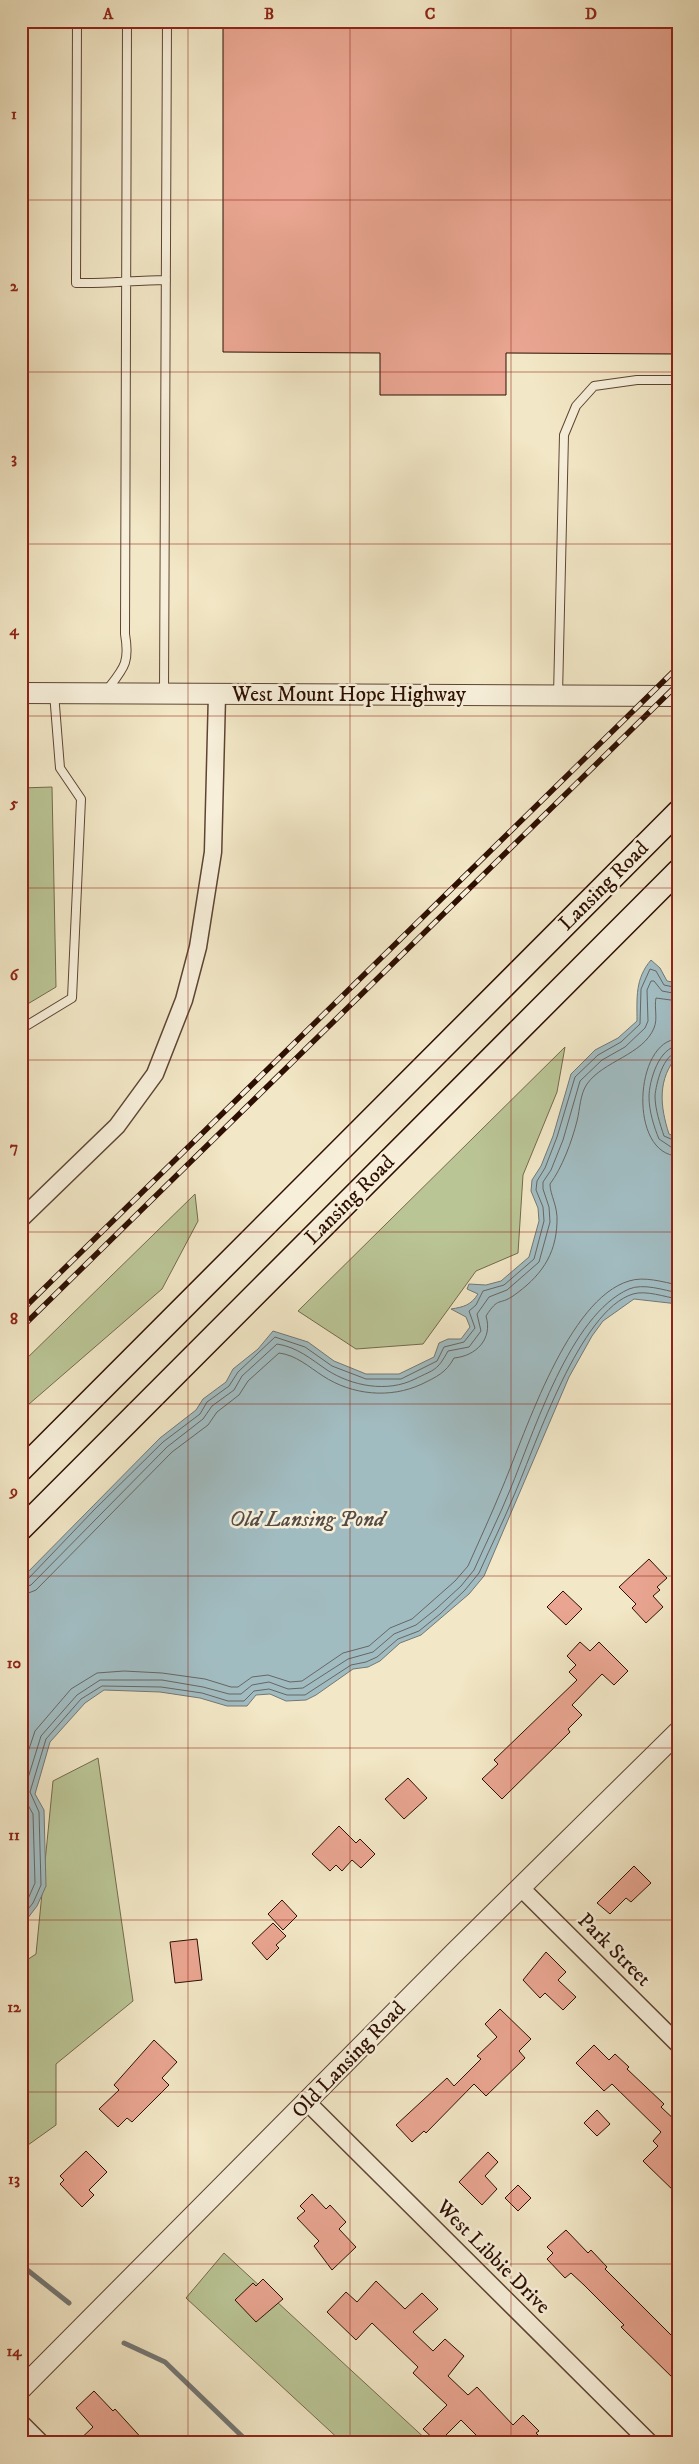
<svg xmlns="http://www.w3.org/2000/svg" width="699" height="2464" font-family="'IM FELL DW Pica',serif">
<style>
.green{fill:#bac596;stroke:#746a4c}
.water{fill:#a1bcc1;stroke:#737775}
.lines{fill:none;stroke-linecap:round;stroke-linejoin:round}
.shore{stroke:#676662;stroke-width:1}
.stream{stroke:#737775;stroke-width:5}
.building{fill:#e9a591;stroke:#2d0f02}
.service-casing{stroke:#5e4533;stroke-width:10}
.minor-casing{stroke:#5e4533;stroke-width:19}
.tertiary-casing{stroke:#5e4533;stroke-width:22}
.secondary-casing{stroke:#2d0f02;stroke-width:25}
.service{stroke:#f7efda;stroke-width:8}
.minor{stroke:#f7efda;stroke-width:16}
.tertiary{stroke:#f7efda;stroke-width:20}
.secondary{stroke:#f7efda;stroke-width:22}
.rail-casing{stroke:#2d0f02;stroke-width:5.5}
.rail{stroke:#f7efda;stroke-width:4;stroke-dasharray:11;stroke-linecap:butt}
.grid{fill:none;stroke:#8f2418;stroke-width:1;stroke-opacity:0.55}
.labels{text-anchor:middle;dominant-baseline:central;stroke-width:5;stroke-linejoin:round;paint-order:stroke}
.street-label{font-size:21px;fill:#2d0f02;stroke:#f7efda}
.water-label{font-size:22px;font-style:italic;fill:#564c45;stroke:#f7efda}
.neatline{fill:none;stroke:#8f2418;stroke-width:2}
.grid-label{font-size:16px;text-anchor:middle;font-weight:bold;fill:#8f2418}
</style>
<rect width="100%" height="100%" fill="#f2e7c6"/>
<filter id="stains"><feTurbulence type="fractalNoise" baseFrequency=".004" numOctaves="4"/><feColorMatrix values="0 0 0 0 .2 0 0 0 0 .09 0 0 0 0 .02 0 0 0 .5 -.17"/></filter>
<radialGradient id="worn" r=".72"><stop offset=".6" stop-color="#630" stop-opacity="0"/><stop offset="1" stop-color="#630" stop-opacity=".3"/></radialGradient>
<path class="green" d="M21,21H28L26,309L21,310Z
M52,787L56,987L21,1008V788Z
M565,1047L557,1092L523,1175L518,1253L476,1271L423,1344L356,1349L298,1311Z
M195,1194L198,1221L162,1289L21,1411V1364Z
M98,1758L133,2001L56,2064V2125L21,2150V1964L36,1954L53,1781Z
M224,2253L430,2443H343L186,2298Z"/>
<path class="water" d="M651,960L660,968L667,981L678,983V1055C657,1079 660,1106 669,1134L678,1138V1304L634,1299L603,1321L592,1336L569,1377L484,1576L469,1594L421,1635L400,1643L380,1661L368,1667L353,1669L316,1695L306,1700L286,1701L270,1694L256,1695L247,1706H227L200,1698L160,1692L104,1690L85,1703L50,1742L35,1794L44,1810L46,1886L37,1906L21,1927V1579L160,1438L196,1410L203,1399L226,1382L233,1369L258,1349L273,1331L308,1342L334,1361L366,1374H399L434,1357L439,1343L448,1339H461L470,1327L466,1317L451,1309C464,1307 471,1305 478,1294L467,1289L469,1284L486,1285L501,1281L529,1257L539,1221L538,1208L531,1191L532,1180L541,1166L553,1136L571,1074L595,1050L618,1038L637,1021C637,997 635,979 651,960Z"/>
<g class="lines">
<path class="shore" d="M678,1039C634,1040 628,1155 678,1156
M678,1046C659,1047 649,1081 649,1097C649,1111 654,1127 659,1139L671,1147L678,1149
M678,1052C663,1054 656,1084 655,1096C655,1109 660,1124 664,1136L678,1142
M21,1582L27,1580L94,1510L163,1442L200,1414L207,1402L229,1386L238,1372L275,1337L305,1347L332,1366L366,1379H401L437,1361L444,1347L464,1342L475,1328L469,1311L476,1305L483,1291L504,1285L534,1259L544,1221L543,1207L536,1190L537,1181L545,1168L557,1137L575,1077L598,1055L621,1042L640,1024L641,989L650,969L656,971L664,985L678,988
M21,1588L31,1585L167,1447L203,1419L212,1406L234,1390L242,1376L277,1344C297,1347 311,1359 327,1370C352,1386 387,1393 415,1379C435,1369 437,1371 448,1351L469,1347L481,1331L477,1314L489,1297L507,1290L539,1262L550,1222L549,1207L543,1189V1182L551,1170L563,1140L580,1081L602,1060L625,1047L645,1028L648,1021L647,990L651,981H654L662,991L678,994
M21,1596L36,1590L172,1452L208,1425L217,1412L239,1395L248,1381L279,1353C296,1355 309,1367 323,1376C352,1395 390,1399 422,1384C436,1377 446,1373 454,1358C476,1356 493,1339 486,1316C499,1296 498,1306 513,1296C540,1277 556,1256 557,1222C558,1206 550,1195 550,1184C562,1168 572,1141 577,1121C580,1109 580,1094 587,1084C603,1061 643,1055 654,1028C658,1019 654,1007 656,998L678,1001
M21,1773L35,1731L71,1689L97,1673L124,1671L162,1673L205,1679L231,1687H238L252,1677L268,1675L290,1682L302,1681L343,1653L369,1646L390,1628L412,1619L455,1581L468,1566C480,1539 492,1513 503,1486C526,1431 568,1299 629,1281C644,1276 663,1282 678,1285
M21,1808L25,1816L27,1882L21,1895
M21,1907L28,1899L35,1883L33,1814L24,1798V1791L41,1736L77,1695L100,1680H162L203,1687L229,1694H241L252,1685L269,1682L288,1689L303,1688L348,1659L373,1652L394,1634L416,1625L436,1609L461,1586L474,1570C486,1543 499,1517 510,1490C534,1432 570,1315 629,1289C643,1283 664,1290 678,1293
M21,1918L33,1903L41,1885L39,1812L30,1792L46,1739L81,1699L102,1686L161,1687L202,1693L228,1701H244L254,1691L269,1689L287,1695H305L351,1665L366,1662L377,1657L398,1639L419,1631L440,1614L465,1590L479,1573C491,1546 504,1520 515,1493C536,1444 580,1310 633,1294C646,1290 665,1297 678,1299"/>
<path class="stream" d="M21,2265L69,2303
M124,2343L165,2362L249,2443"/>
</g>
<path class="building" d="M223,21H678V354L506,353V395H380V353L223,352Z
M649,1559L667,1578L657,1587L660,1590L653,1596L663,1607L646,1623L632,1608L636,1604L619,1587Z
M563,1591L582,1609L566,1625L547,1607Z
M580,1642L590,1651L599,1642L628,1671L614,1685L602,1674L572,1705L582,1715L568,1729L570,1732L502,1799L482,1779L498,1764L494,1760L577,1680L569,1672L576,1665L567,1656Z
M408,1778L427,1798L404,1819L385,1799Z
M339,1826L356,1843L360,1839L375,1854L361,1868L352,1860L342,1871L336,1865L330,1871L312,1854Z
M634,1866L651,1883L631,1902L626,1898L610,1914L597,1903Z
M282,1900L297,1916L283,1930L268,1914Z
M273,1923L286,1936L276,1945L279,1948L267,1960L252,1943Z
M197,1939L202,1980L175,1983L170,1942Z
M546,1952L566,1972L558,1980L576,1997L563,2010L545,1993L540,1998L523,1980Z
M500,2009L531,2039L519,2051L525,2058L486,2096L474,2084L426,2133L424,2131L412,2142L396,2125L447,2078L454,2086L481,2059L477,2056L497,2037L485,2024Z
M154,2040L177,2062L162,2078L169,2085L132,2122L127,2118L118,2127L99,2109L119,2090L114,2085Z
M594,2045L609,2060L615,2054L629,2067L627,2069L664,2104L661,2107L678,2123V2195L643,2161L658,2146L653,2141L661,2132L612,2084L604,2091L576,2063Z
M597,2110L610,2124L597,2136L584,2123Z
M86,2151L107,2172L89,2190L94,2195L82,2207L60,2184L64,2180L60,2176Z
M488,2152L498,2162L485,2176L497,2189L482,2205L459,2182Z
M518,2185L531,2198L518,2211L505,2198Z
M312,2194L326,2209L330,2205L346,2222L339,2229L356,2247L332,2270L314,2246L319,2241L297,2218L305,2211L300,2206Z
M566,2230L588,2253L591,2250L607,2267L605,2269L678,2342V2383L621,2327L624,2325L584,2285L571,2273L565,2278L547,2259L553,2253L547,2247Z
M263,2279L283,2299L256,2322L235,2300L253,2283L256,2286Z
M376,2281L405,2309L422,2293L438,2309L413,2332L433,2351L445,2339L464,2356L448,2376L468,2395L477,2387L513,2425L523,2415L539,2431L536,2433L539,2436L532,2443H484L461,2420L438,2443L423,2429L447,2405L413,2373L418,2367L372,2323L356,2340L327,2312L346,2292L357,2302Z
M94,2391L113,2411L115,2409L146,2443H76L93,2427L76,2408Z"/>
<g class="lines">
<g class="service-casing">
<path id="service" d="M77,21L76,283C106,284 136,280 166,280
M107,690C124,668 130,663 125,634L127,21
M164,692L167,21
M558,695L564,435L576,406L594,386L637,380H678
M21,1029L72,998L81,799L60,768L54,693"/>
</g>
<g class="minor-casing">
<path id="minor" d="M21,1219L117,1126L155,1074L184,1000L198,947L213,852L217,695
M520,1887L678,2044
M307,2102L650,2443
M21,2423L41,2443"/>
</g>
<g class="tertiary-casing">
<path id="tertiary" d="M21,693L678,696
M21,2389L454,1953L678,1732"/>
</g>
<g class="secondary-casing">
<path id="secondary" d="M21,1470L678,812
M21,1529L678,871"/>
</g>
<use href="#service" class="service"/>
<use href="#minor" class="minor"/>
<use href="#tertiary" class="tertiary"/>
<use href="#secondary" class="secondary"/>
<g class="rail-casing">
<path id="rail" d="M21,1311L678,667
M21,1328L678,684"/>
</g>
<use href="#rail" class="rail"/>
</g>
<path class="grid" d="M188,21V2443M350,21V2443M511,21V2443M21,200H678M21,372H678M21,544H678M21,716H678M21,888H678M21,1060H678M21,1232H678M21,1404H678M21,1576H678M21,1748H678M21,1920H678M21,2092H678M21,2264H678"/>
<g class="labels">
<g class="street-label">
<text x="349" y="695">West Mount Hope Highway</text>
<text transform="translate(604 886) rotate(-45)">Lansing Road</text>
<text transform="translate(350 1200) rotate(-45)">Lansing Road</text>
<text transform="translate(614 1950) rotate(45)">Park Street</text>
<text transform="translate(349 2060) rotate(-46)">Old Lansing Road</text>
<text transform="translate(493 2257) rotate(45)">West Libbie Drive</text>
</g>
<g class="water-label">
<text x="307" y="1519">Old Lansing Pond</text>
</g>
</g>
<rect width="699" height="2464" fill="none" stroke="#f2e7c6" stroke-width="55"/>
<rect x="28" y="28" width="644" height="2408" class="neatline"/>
<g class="grid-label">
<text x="108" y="19">A</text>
<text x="269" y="19">B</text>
<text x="430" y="19">C</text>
<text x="591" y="19">D</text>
<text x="14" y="119">1</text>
<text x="14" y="291">2</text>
<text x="14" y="463">3</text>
<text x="14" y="635">4</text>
<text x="14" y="808">5</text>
<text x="14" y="980">6</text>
<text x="14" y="1152">7</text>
<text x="14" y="1324">8</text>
<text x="14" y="1496">9</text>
<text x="14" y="1668">10</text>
<text x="14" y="1840">11</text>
<text x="14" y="2012">12</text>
<text x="14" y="2184">13</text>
<text x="14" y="2356">14</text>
</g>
<rect width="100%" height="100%" filter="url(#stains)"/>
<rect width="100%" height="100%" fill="url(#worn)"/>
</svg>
